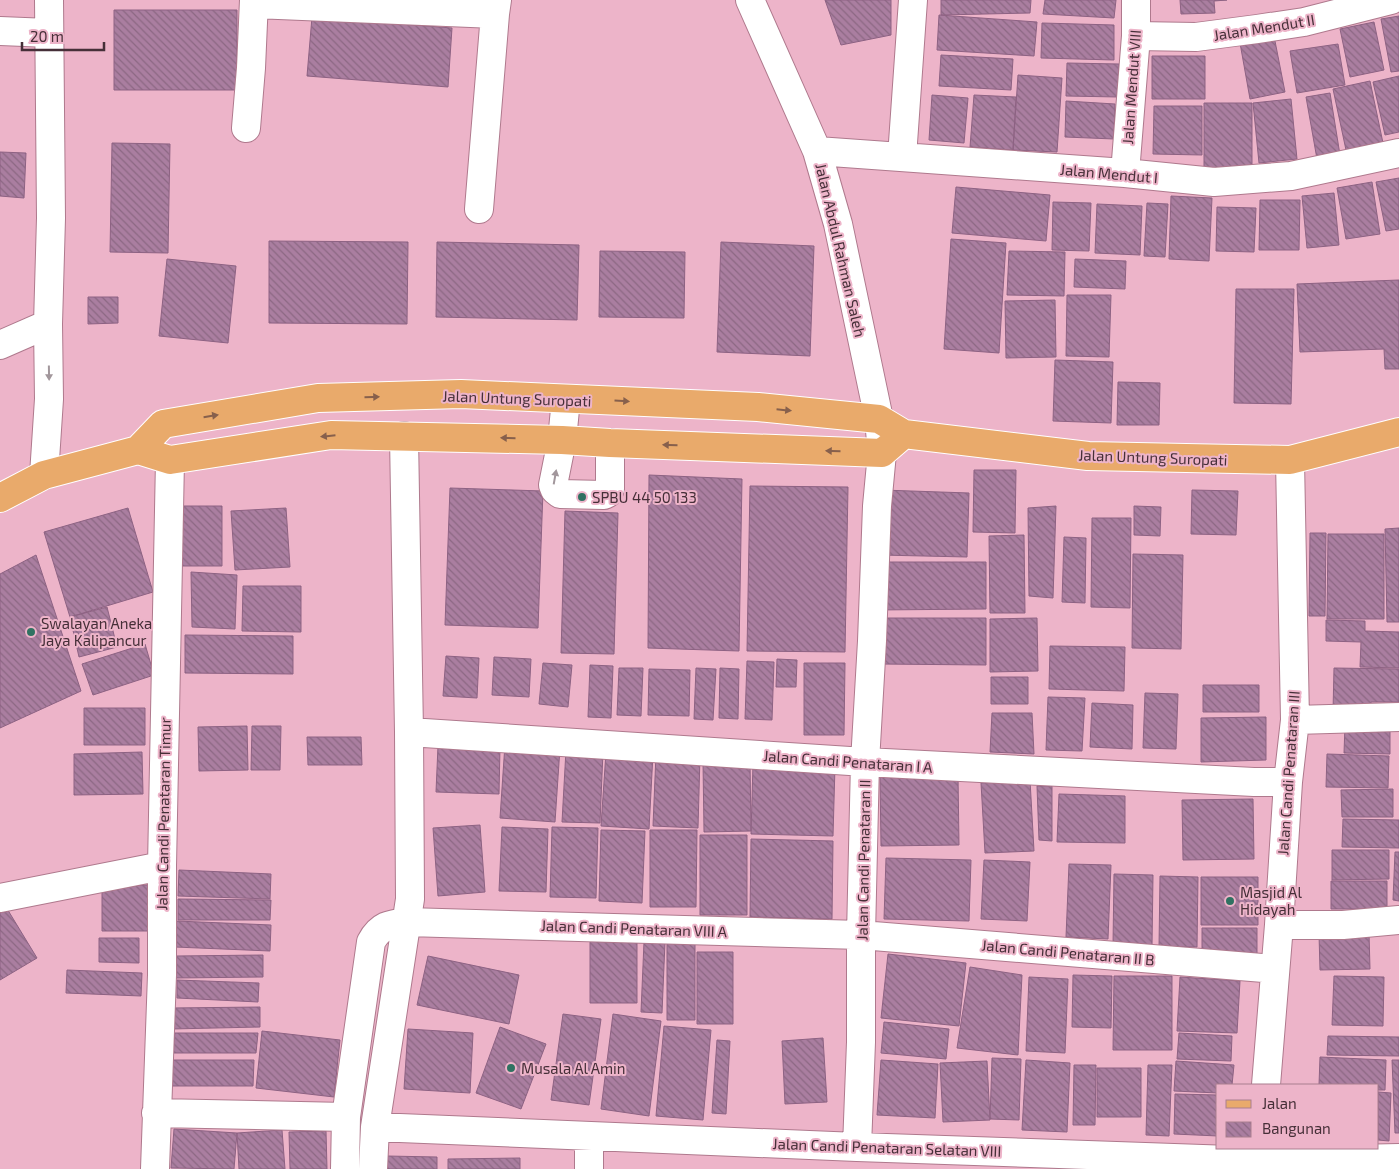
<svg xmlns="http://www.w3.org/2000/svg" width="1399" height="1169" font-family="'Exo 2',sans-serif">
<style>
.building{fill:url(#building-back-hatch);stroke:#8d6283}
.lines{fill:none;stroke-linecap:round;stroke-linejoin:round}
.minor-casing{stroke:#af798d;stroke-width:30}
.major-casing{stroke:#fff;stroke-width:30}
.minor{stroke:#fff;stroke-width:28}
.major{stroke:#e9aa6b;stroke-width:28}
.oneway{fill:#a2979c}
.oneway2{fill:#87604c}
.poi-dot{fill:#307262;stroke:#edb4c9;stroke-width:2}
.labels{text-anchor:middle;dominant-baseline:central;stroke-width:4;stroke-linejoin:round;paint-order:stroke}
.street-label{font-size:15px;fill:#462f38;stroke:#edb4c9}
.poi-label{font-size:15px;fill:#462f38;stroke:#edb4c9;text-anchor:start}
</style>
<defs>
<pattern id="building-back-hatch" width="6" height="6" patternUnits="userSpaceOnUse" patternTransform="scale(1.25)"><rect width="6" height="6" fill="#aa7ea0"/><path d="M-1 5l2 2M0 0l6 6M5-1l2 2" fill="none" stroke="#8c6883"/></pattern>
</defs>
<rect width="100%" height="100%" fill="#edb4c9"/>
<path class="building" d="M825,0H891V35L841,45Z
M941,0H1031L1030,13L941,15Z
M1045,0H1116L1114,18L1043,14Z
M1180,0H1227L1214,1L1215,13L1181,14Z
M114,10H237V90H114Z
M939,15L1037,22L1034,56L937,50Z
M1399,16V71L1391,72L1381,19Z
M312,17L452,28L448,87L307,76Z
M1374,22L1384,70L1350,77L1340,29Z
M1042,23L1114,25V60L1041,58Z
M1274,36L1285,92L1250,99L1240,43Z
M1338,44L1345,85L1297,93L1290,51Z
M941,55L1013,59L1011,90L939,86Z
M1152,56H1205V99H1152Z
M1067,63L1119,64L1118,97L1066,96Z
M1018,75L1062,78L1057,152L1013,150Z
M1399,76V132L1385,135L1373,82Z
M1370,81L1383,143L1346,150L1333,89Z
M1330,93L1340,155L1317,159L1306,97Z
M932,95L968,98L964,143L929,140Z
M974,95L1016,97L1013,150L970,147Z
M1291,99L1297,159L1259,163L1253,103Z
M1066,101L1115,104L1114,139L1065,137Z
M1204,103H1252V172H1204Z
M1154,106H1202V155L1153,154Z
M112,143L170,144L168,253L110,252Z
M0,152L26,153L24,198L0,196Z
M1399,178V229L1386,231L1376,182Z
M1372,182L1380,234L1346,239L1337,188Z
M956,187L1050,195L1046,241L952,233Z
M1334,193L1339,245L1307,248L1302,196Z
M1171,196L1212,198L1209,261L1169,259Z
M1260,200H1300L1299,250H1259Z
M1053,202L1091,203L1089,251L1052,250Z
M1147,203L1168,204L1165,257L1144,256Z
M1097,204L1142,206L1140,255L1095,253Z
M1217,207L1256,208L1254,252L1216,251Z
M951,239L1006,243L999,353L944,349Z
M269,241L408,242L407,324L269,323Z
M437,242L579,245L577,320L436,317Z
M721,242L814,246L810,356L717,352Z
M600,251L685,252L684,318L599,317Z
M1009,251L1065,252L1064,296L1007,295Z
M167,259L236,266L228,343L159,336Z
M1075,259L1126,261L1125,289L1074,287Z
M1399,280V369H1385L1384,349L1300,352L1297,284Z
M1236,289H1294L1291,404L1234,403Z
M1067,295H1111L1109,357L1066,356Z
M88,297H118V323L88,324Z
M1055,300L1056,357L1006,358L1005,301Z
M1055,360L1113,362L1111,423L1053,421Z
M1118,382L1160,383L1159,425H1117Z
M974,470H1016L1015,533L973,532Z
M649,475L742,479L739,651L648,648Z
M750,486L848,487L845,652L747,651Z
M450,488L543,491L538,628L445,625Z
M882,490L969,493L967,557L880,555Z
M1192,490L1238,491L1236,535L1191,534Z
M177,506H222V566H177Z
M1056,506L1053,598L1029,596L1028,508Z
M1134,506L1161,507L1160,536L1134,535Z
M128,508L153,592L70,617L44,532Z
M286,508L290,567L235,570L231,511Z
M565,511L618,513L614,654L561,653Z
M1092,518H1131L1130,608L1091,607Z
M1399,528V622H1387L1385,529Z
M1310,533H1326L1325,616H1309Z
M1328,534H1384V619H1327Z
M1024,535L1025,613H990L989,536Z
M1064,537L1086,538L1085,603L1062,602Z
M1133,554L1183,555L1181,649L1132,648Z
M36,555L81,691L0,728V574Z
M875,562H986V609L876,610Z
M191,572L237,575L235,629L192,627Z
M243,586H301V632L242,631Z
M107,607L117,647L79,657L70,617Z
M879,618H986V665L879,664Z
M1037,618L1038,671L990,672V619Z
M1326,620L1365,621V631L1399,632V668L1360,667L1361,642L1326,641Z
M185,635L293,636V674L185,673Z
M145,644L154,675L93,695L82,664Z
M1050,646L1125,647L1124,691L1049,689Z
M446,656L479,658L477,698L443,696Z
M494,657L531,659L529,697L492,695Z
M777,659L797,660L796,687H776Z
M747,661L774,662L772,720L745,719Z
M543,663L572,665L568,707L539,704Z
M804,663H845L844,735H804Z
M590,665L613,666L611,718L588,717Z
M619,668H643L641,716L617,715Z
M696,668L716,669L713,720L694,719Z
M720,668L739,669L738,719L719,718Z
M1334,668L1399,669V702H1371V713L1333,712Z
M649,669L690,670L689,716L648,715Z
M991,677H1028V704H991Z
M1203,685H1259V712H1203Z
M1145,693L1178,694L1176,749L1143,748Z
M1048,697L1085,698L1082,751L1046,750Z
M1092,703L1133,705L1132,749L1090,747Z
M84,708H145V745H84Z
M992,713H1032L1034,754L990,752Z
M1266,717V760L1201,762V718Z
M1345,725L1390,726V754L1344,753Z
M247,726L248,770L199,771L198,727Z
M252,726H281L280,770H251Z
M307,737H361L362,765H308Z
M505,744L560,748L555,822L500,818Z
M438,746L500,748L499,794L436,792Z
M566,750L603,752L600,823L562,822Z
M142,752L143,794L74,795V754Z
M606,752L653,754L649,829L601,826Z
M656,754L700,756L698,828L653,826Z
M1327,754L1389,756L1388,788L1326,787Z
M750,761L751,831L704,832L703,762Z
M753,764L835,766L833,836L751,834Z
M958,776L959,845L881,846L880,777Z
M1030,780L1034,851L985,853L981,783Z
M1037,786H1052V841L1039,840Z
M1393,789V817H1342L1341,790Z
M1059,794L1125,796V843L1057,842Z
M1253,799L1254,859L1183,860L1182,800Z
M1343,819L1399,820V848L1342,847Z
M480,825L485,892L438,896L433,828Z
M502,827L548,829L546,892L499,891Z
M552,827L598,828L596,898L550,897Z
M601,830L645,831L642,903L599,901Z
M650,830H697L696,907H650Z
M700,835H747V915H700Z
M751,839L833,841L832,919L750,917Z
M1332,850H1389V879L1332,880Z
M1395,852H1399V901L1393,900Z
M886,858L971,860L969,921L884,919Z
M984,860L1030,862L1027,921L981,919Z
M1069,864L1111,865L1108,939L1066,937Z
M179,870L271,874L270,899L178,896Z
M1114,874L1153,875L1152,946L1113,945Z
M1160,876L1198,877L1197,947H1159Z
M1201,877H1258V925H1201Z
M1331,881H1387V909H1331Z
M102,885H155V931H102Z
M178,899L271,900L270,920H178Z
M6,907L37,958L0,980V910Z
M176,921L271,925L270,951L175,947Z
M1202,928H1257V954L1202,955Z
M1369,933L1370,969L1320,970L1319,934Z
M99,938H139V963L99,962Z
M590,939H637V1003H590Z
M695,939V1020H667V940Z
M644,942H665L662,1013L641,1012Z
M697,952H733V1024H697Z
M888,954L966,963L959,1026L881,1018Z
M263,955V977L176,978V956Z
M428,956L519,975L509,1024L417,1005Z
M970,967L1022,975L1018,1055L957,1048Z
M67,970L142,973L141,996L66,993Z
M1073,975L1112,976L1111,1028L1072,1027Z
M1114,976H1172V1050H1113Z
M1334,976L1384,977L1383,1026L1332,1025Z
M1029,977L1068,979L1065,1053L1026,1051Z
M1180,977L1240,981L1237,1033L1177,1031Z
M177,980L259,983L258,1002L177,998Z
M260,1007V1027L171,1029V1008Z
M563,1014L601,1019L589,1105L551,1100Z
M613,1014L661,1021L649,1116L601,1109Z
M884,1022L949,1029L946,1059L881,1053Z
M664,1026L711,1030L703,1120L656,1116Z
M500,1027L546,1044L521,1109L476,1093Z
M408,1029L473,1033L470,1093L404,1089Z
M262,1031L340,1040L334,1097L256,1088Z
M175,1033H258L256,1053H172Z
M1179,1033L1232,1036L1231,1061L1177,1059Z
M1328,1036L1399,1037V1056L1327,1055Z
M823,1038L827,1102L785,1104L782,1041Z
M717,1040L730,1041L726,1114L712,1113Z
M1320,1057L1386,1060L1385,1090H1378V1085H1319Z
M992,1058L1021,1059L1019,1120L990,1119Z
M170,1060H254L253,1086H170Z
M881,1060L938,1064L935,1118L877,1115Z
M1026,1060L1070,1063L1067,1132L1022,1130Z
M1392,1060H1399V1133H1395Z
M987,1061L990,1120L943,1122L940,1063Z
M1176,1061L1234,1065L1232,1085H1218V1093L1174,1091Z
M1074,1065H1096L1095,1125H1073Z
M1148,1065H1172L1169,1136L1146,1135Z
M1097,1068H1141V1117H1097Z
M1378,1092L1391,1093L1389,1141L1378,1140Z
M1175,1094L1218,1095V1136L1174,1134Z
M174,1129L237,1133L234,1169L171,1168Z
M282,1130L285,1169H239L237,1133Z
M326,1131L327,1169H290L289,1132Z
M387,1156L437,1157V1169H387Z
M520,1158V1169H448V1159Z"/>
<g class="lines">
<g class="minor-casing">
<path id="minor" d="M750,0L817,151L838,224L879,419L882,453L877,506L872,641L865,762L861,935V1042L857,1147
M254,4L495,14
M0,31L49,33
M1136,36L1196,37L1257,29L1304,22L1391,0
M246,128L251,68L254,0
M817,151L1125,173L1214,182L1291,176L1399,153
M902,157L913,0
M1125,173L1136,36V0
M479,209L495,14L497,0
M0,345L48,324
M566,399L562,440L553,485L555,490L560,494L604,495L608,493L610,489V443
M44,475L49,399L48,324L51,218L49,0
M1295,720L1399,717
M409,732L865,762L1254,782H1288
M0,898L162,866
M1279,925H1343L1399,920
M1266,1085L1279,925L1288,782L1295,720L1290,460
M156,1113L346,1117L371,942C380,925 390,924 407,922L861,935L1275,969
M375,1127L857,1147L1260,1161L1399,1158
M589,1136V1169
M155,1169L162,975V866L170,460
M345,1169L346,1117
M373,1169L375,1127L410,899L409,732L404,436"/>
</g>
<g class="major-casing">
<path id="major" d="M138,450L163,424L318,398L461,394L758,407L879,419L904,434L1088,456L1290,460L1399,432
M0,498L44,475L138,450L170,460L331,435L562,440L610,443L882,453L904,434"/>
</g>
<use href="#minor" class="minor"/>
<use href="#major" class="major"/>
</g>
<defs><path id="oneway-solid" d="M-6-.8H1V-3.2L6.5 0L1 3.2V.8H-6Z" transform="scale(1.25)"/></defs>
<g class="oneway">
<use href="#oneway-solid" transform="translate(49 373) rotate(89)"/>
<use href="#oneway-solid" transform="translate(555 477) rotate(-80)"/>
</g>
<g class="oneway2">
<use href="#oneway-solid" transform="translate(372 397) rotate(-2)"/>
<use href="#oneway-solid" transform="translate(622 401) rotate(3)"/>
<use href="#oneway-solid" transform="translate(784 410) rotate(6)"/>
<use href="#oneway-solid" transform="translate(211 416) rotate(-9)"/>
<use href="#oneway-solid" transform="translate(328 436) rotate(174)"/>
<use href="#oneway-solid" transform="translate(508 438) rotate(-179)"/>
<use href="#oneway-solid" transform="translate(670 445) rotate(-178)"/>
<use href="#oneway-solid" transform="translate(833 451) rotate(-178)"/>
</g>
<g class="poi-dot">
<circle cx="582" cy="497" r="5"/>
<circle cx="31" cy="632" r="5"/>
<circle cx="1230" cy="901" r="5"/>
<circle cx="511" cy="1068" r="5"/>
</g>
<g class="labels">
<g class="street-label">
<text transform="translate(1264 27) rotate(-9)">Jalan Mendut II</text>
<text transform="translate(1131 87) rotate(-86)">Jalan Mendut VIII</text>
<text transform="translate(1109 173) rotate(5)">Jalan Mendut I</text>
<text transform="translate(841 250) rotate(77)">Jalan Abdul Rahman Saleh</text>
<text transform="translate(517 398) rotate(2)">Jalan Untung Suropati</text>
<text transform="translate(1153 457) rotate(2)">Jalan Untung Suropati</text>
<text transform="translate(848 761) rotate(4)">Jalan Candi Penataran I A</text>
<text transform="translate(1288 773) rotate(-86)">Jalan Candi Penataran III</text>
<text transform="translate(163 814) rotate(-89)">Jalan Candi Penataran Timur</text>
<text transform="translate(863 860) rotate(-89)">Jalan Candi Penataran II</text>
<text transform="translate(634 928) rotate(2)">Jalan Candi Penataran VIII A</text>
<text transform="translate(1068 952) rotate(5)">Jalan Candi Penataran II B</text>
<text transform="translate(887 1147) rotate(2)">Jalan Candi Penataran Selatan VIII</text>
</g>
<g class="poi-label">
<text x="592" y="497">SPBU 44 50 133</text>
<text x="41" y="623">Swalayan Aneka<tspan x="41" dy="17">Jaya Kalipancur</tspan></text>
<text x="1240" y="892">Masjid Al<tspan x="1240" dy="17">Hidayah</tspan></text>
<text x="521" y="1068">Musala Al Amin</text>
</g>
</g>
<rect x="1216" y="1084" width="162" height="65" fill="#edb4c9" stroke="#aa7f8f"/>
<rect x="1226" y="1100" width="25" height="8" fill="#e9aa6b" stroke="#aa7f8f"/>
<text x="1262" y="1109" font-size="15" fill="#462f38">Jalan</text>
<rect x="1226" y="1122" width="25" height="15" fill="url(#building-back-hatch)" stroke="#aa7f8f"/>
<text x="1262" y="1134" font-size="15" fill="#462f38">Bangunan</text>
<path d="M22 42v8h82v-8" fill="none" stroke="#462f38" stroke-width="2.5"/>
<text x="30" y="42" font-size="15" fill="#462f38" stroke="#edb4c9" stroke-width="4" paint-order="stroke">20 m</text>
</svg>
